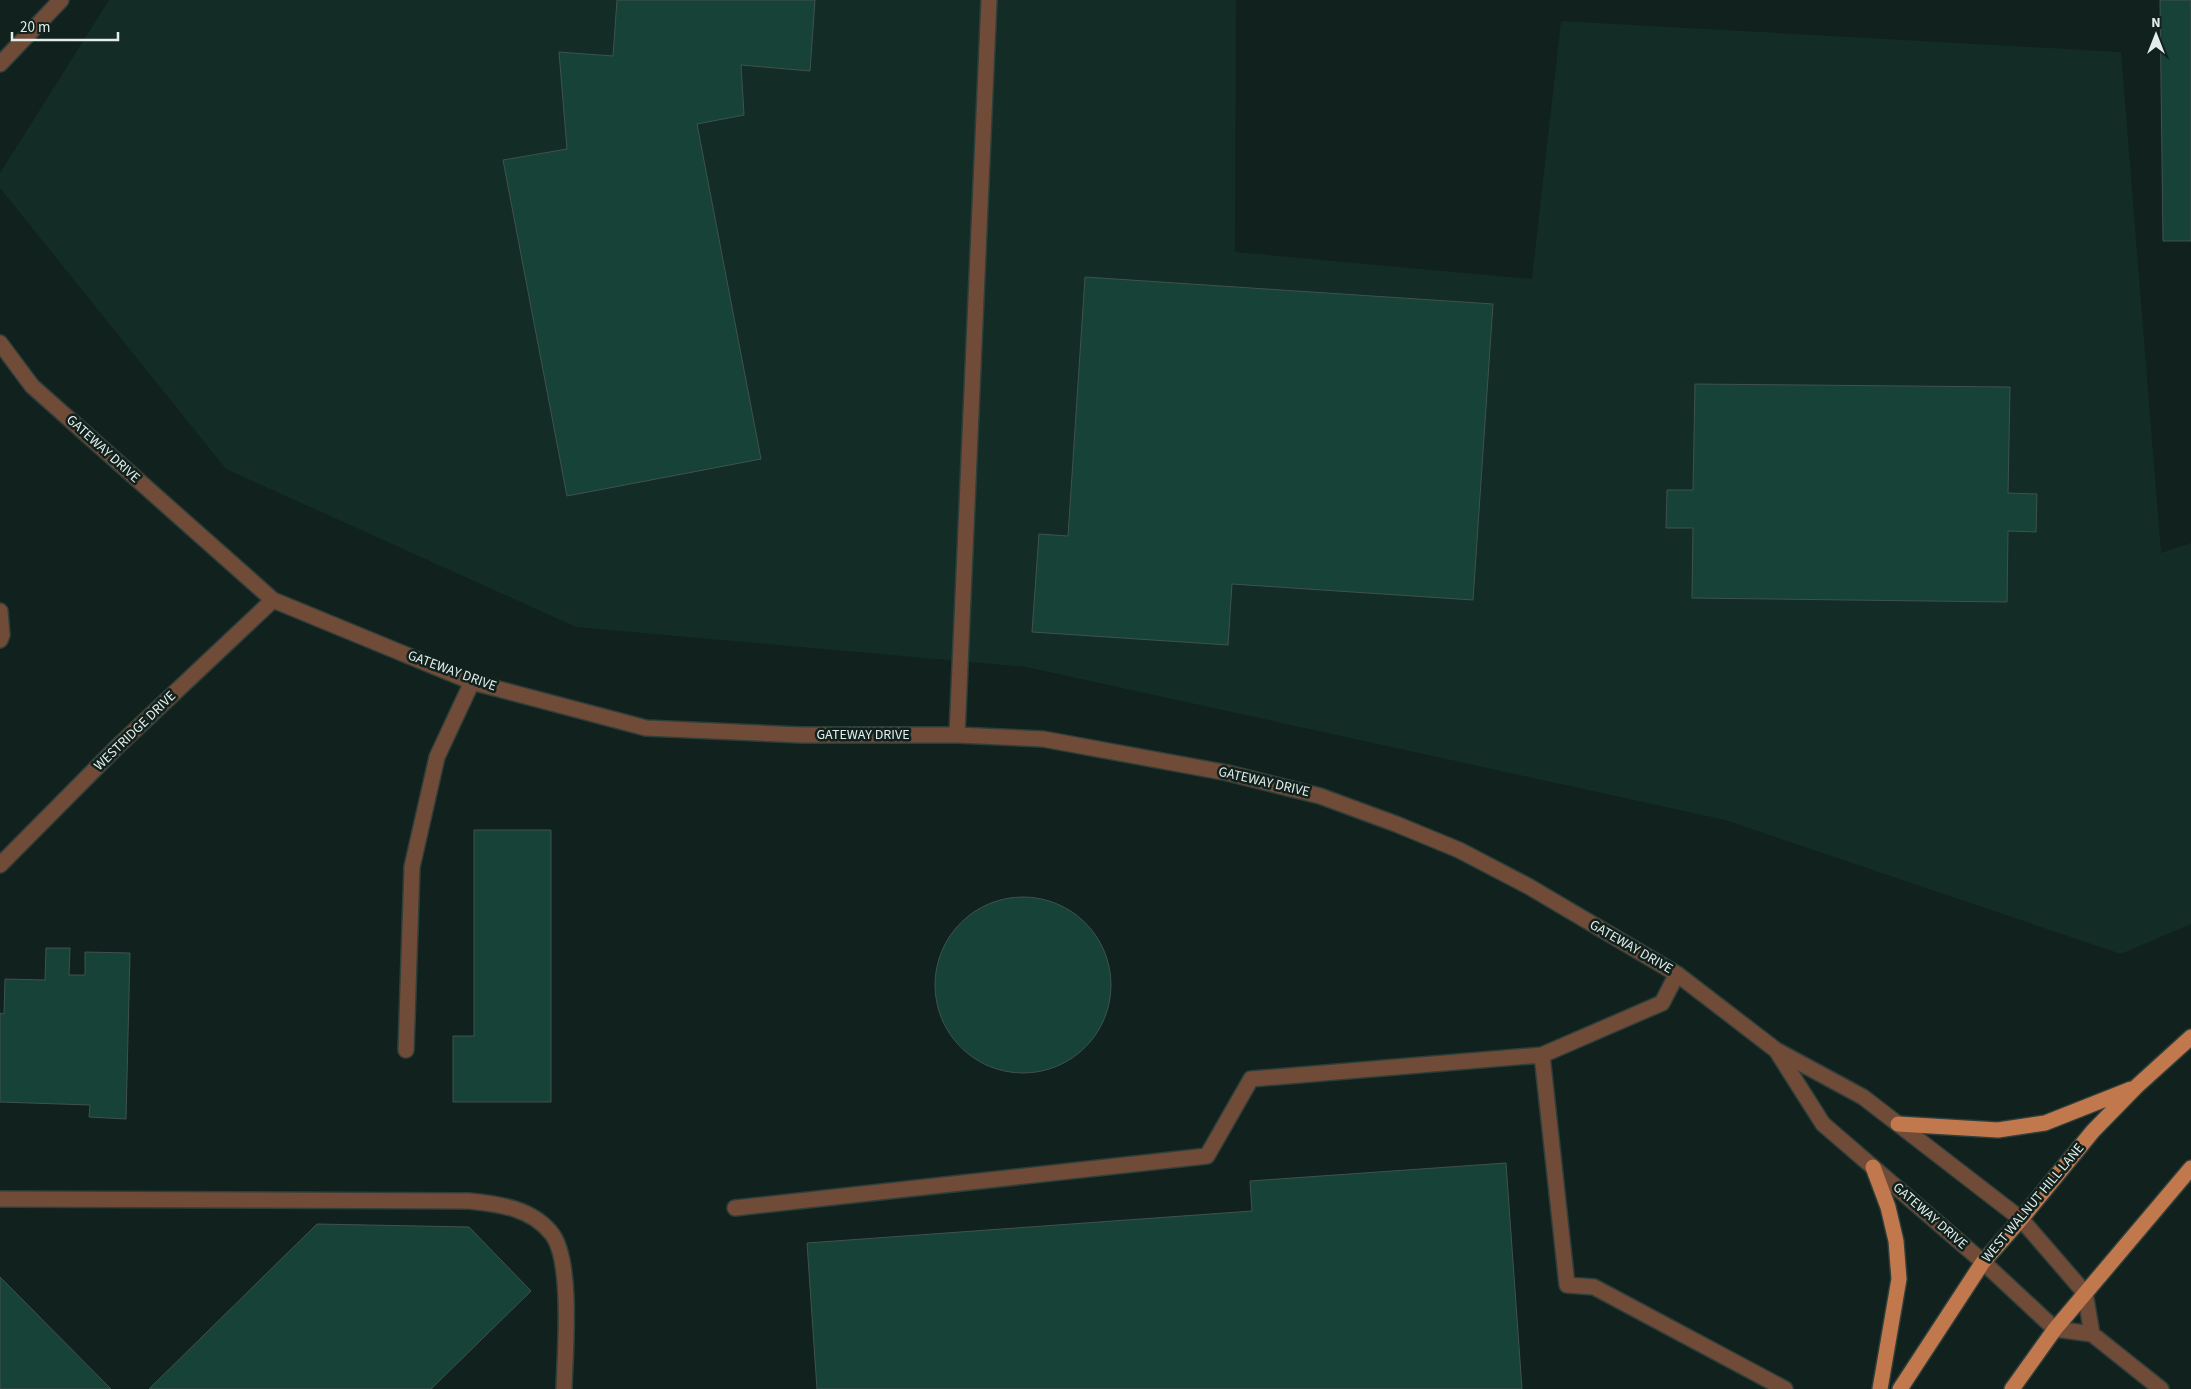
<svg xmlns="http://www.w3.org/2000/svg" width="2191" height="1389" font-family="'Source Sans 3',sans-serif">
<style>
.built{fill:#132c25}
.building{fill:#174237;stroke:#40524d}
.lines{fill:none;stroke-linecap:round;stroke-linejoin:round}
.minor-casing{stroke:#2e3e3a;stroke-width:18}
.major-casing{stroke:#2e3e3a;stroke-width:18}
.minor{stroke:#6f4b38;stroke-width:15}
.major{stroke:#c1784d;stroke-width:15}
.labels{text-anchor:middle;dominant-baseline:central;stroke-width:5;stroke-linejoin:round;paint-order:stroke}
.street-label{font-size:14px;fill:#e3edea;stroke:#11211d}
</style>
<rect width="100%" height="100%" fill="#11211d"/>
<path class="built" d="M109,0H1236L1235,252L1532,279L1561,21L2121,52L2161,553L2191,543V924L2121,954L1725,820L1026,667L576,627L226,469L0,188V173Z"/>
<path class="building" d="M617,0H815L810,71L741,65L744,115L697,124L761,459L567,496L503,160L567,149L559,52L613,56Z
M2160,0H2191V241H2163Z
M1085,277L1493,304L1473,600L1232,584L1228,645L1032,632L1039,534L1068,536Z
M1695,384L2010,387L2008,493L2037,494L2036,532L2008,531L2007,602L1692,598L1693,528H1666L1667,490H1693Z
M474,830H551V1102H453V1036H474Z
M935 985a88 88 0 1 1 176 0a88 88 0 1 1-176 0Z
M46,948H70L69,975H85V952L130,953L126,1119L89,1117L90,1105L0,1102V1013L4,1014L5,979L45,980Z
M1506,1163L1522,1389H817L807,1243L1252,1211L1250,1181Z
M317,1224L469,1227L531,1291L431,1389H149Z
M0,1277L111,1389H0Z"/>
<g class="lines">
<g class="minor-casing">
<path id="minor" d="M0,64L61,0
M0,343L32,386L273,600L472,682L646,728L801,735H957L1043,739L1228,773L1320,796L1396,824L1459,850L1528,886L1677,974L1776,1050L1863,1097L2021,1219L2085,1293L2092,1334L2055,1329L1983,1262L1823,1124L1776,1050
M0,611L2,635L0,640
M957,735L989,0
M0,865L118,746L273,600
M1677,974L1662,1003L1542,1055L1567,1285L1594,1287L1785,1389
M406,1050L412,867L437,757L472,682
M0,1199L469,1201C499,1204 532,1208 552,1234C573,1262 565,1353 564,1389
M735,1208L1207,1156L1251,1079L1542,1055
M2092,1334L2161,1389"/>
</g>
<g class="major-casing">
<path id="major" d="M1898,1124L1998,1130L2045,1123L2131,1089
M1873,1167L1888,1207L1896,1241L1899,1279L1880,1389
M1900,1389L1983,1262L2021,1219L2093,1131L2137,1086L2191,1037
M2012,1389L2055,1329L2191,1168"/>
</g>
<use href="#minor" class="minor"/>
<use href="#major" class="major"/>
</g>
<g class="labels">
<g class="street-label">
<text transform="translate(103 449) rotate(42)">GATEWAY DRIVE</text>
<text transform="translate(452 671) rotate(20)">GATEWAY DRIVE</text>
<text transform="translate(135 731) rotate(-44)">WESTRIDGE DRIVE</text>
<text x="863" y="735">GATEWAY DRIVE</text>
<text transform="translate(1264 782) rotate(13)">GATEWAY DRIVE</text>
<text transform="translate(1631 947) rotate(30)">GATEWAY DRIVE</text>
<text transform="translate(2033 1203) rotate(-50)">WEST WALNUT HILL LANE</text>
<text transform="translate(1930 1216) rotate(41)">GATEWAY DRIVE</text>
</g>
</g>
<g transform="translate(2156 35)" stroke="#11211d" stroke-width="4" paint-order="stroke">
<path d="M0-4L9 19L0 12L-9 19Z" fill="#e3edea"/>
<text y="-8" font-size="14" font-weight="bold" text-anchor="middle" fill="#e3edea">N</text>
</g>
<path d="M12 32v8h106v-8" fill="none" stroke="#e3edea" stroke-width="2.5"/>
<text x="20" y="32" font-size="15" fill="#e3edea" stroke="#11211d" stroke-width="4" paint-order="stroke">20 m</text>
</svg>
